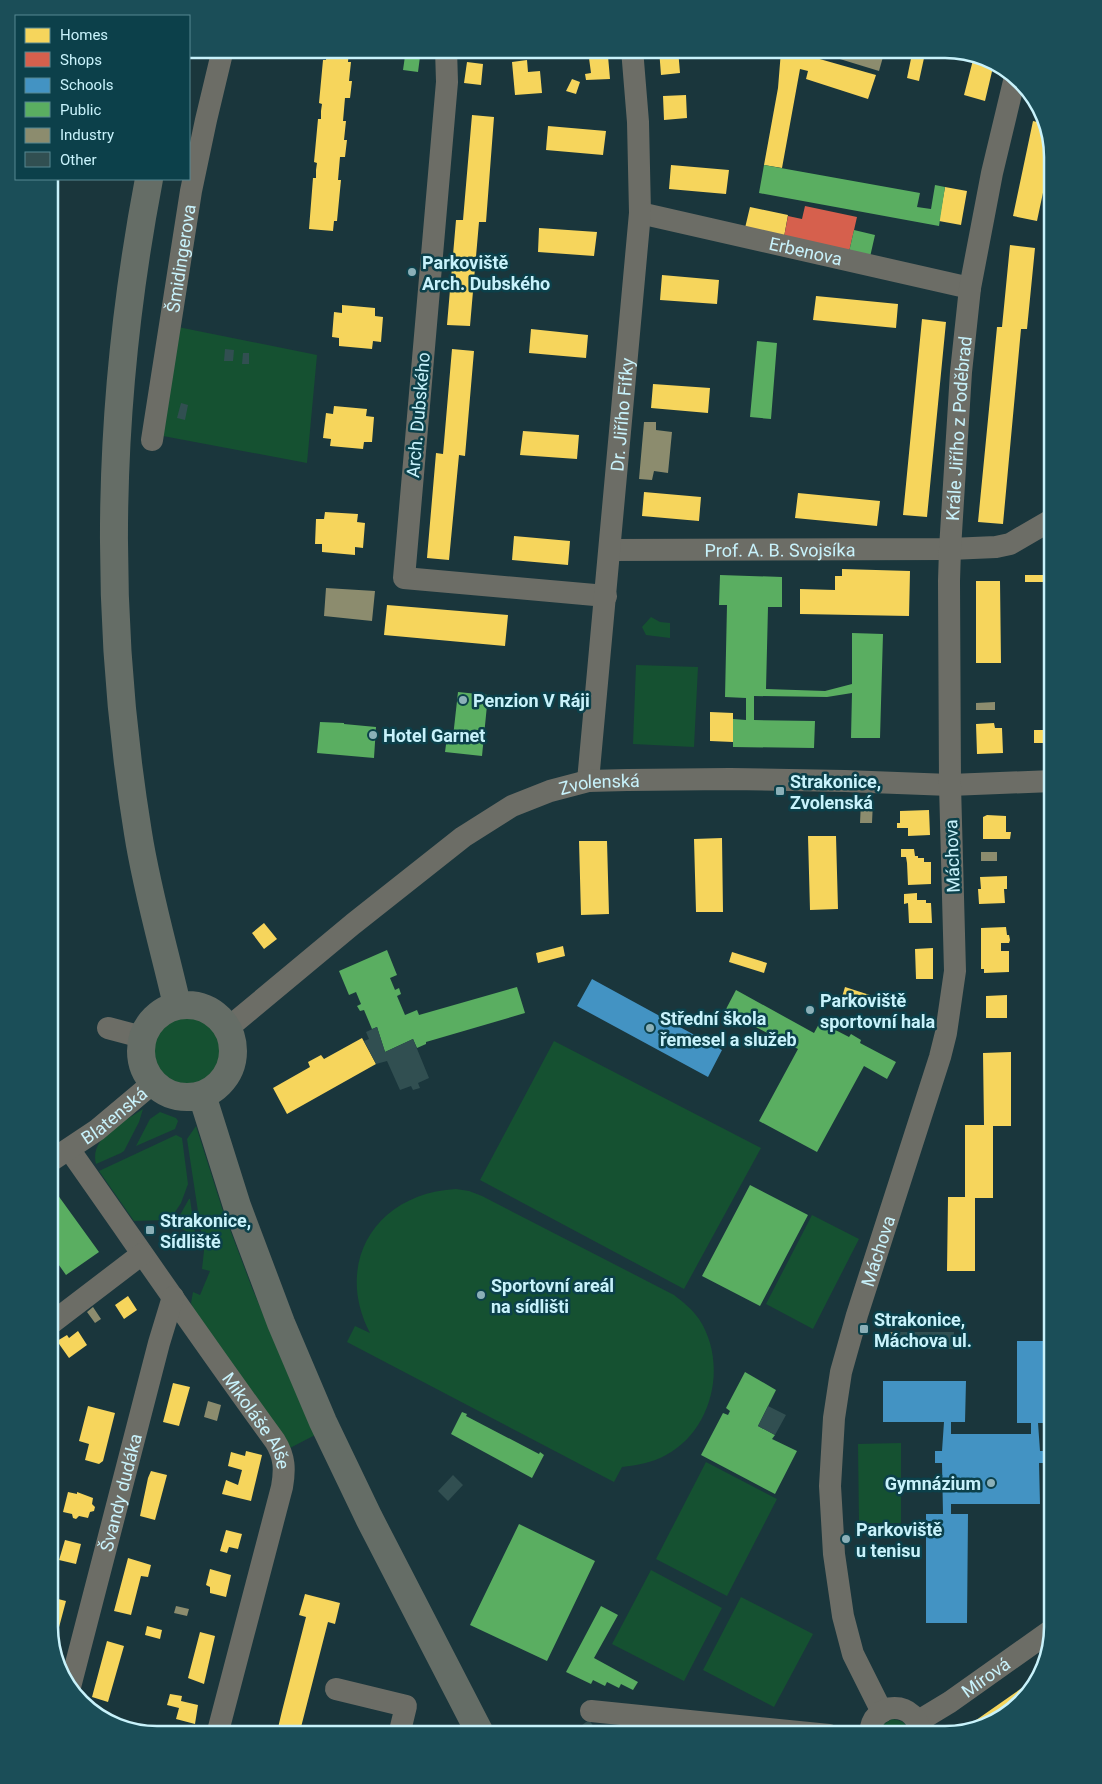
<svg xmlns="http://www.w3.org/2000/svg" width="1102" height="1784" font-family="Roboto,sans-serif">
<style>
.green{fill:#155131}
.homes{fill:#f6d55c}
.shops{fill:#d6604d}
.schools{fill:#4393c3}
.public{fill:#5aae61}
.industry{fill:#8c8c6e}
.building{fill:#314f51}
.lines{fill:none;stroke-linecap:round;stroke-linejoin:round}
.minor{stroke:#6c6d66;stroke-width:22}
.major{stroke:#656d66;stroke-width:28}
.poi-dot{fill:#8bb0b8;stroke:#0c404a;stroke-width:2}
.labels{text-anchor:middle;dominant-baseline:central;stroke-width:5;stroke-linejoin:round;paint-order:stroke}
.street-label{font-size:18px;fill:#c8f2fb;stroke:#0c404a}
.poi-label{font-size:18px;font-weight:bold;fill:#c8f2fb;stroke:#0c404a;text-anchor:start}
.rim{fill:none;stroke:#c8f2fb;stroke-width:2.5}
</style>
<rect width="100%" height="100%" fill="#1a363c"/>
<path class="green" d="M178,327L317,355L307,463L163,436Z
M651,617L660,622L670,623V638L646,635L642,627Z
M636,665L698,667L694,747L633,744Z
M152 1052a35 35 0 1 1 70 0a35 35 0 1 1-70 0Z
M554,1041L761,1148L684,1289L480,1180Z
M143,1109L139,1122L124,1151L121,1153L96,1164C89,1137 124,1122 143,1109Z
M160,1112L176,1118L178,1121L175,1129L136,1146L150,1119Z
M196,1126L222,1208L252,1288L315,1435L288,1449L193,1308L191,1303L193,1292L200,1295L210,1271L202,1269L204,1251L187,1139Z
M176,1135L182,1138L188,1184L181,1203L173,1215L166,1220L134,1221L99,1171Z
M456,1189L469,1191L482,1196L674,1295C683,1302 692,1309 699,1319C728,1363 713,1430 666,1455C652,1463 637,1465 622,1467L614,1482L347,1342L355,1326L370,1333C333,1262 377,1193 456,1189Z
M189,1199H190L195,1233L193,1235L182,1229L174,1228L172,1224L180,1215Z
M812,1215L859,1239L813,1329L766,1304Z
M901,1443V1523H859L858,1444Z
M706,1462L777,1499L727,1596L656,1559Z
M651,1570L722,1608L684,1681L612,1644Z
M741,1597L813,1634L774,1707L703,1670Z
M892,1719C905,1721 906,1723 909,1735H880L884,1724Z"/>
<path class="homes" d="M327,49H349L348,62H351L349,81H352L350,98H345L343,121H346L344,140H347L345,157H340L338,180H341L337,221H334L333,231L309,229L313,178H316V170L317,163L314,162L318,119H321V111L322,104L319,103L323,60H326Z
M659,49H678L680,73L661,75Z
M808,49H832L830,56Z
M913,49H926L919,81L907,78Z
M781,51L802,54L876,75L868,99L806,79L808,71L800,69L782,168L764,165L778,88Z
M608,56L610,79L586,80L585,74L591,73L589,58Z
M974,56L994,63L985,101L964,95Z
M527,60L528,72L540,71L542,93L515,95L512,62Z
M467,62L483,64L481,85L464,83Z
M572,79L580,82L576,94L566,91Z
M686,95L687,118L664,120L663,96Z
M472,115L494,117L486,222H479L470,326L447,325L456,220H463Z
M1033,121L1046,124L1052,150L1037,221L1013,216Z
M548,126L606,131L603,155L546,150Z
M671,165L729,170L726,194L669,189Z
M945,187L967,191L961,225L939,221Z
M750,207L788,215L784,237L745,228Z
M539,228L597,232L594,256L538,252Z
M1010,245L1035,248L1027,329H1021L1003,524L978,522L997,327H1002Z
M662,275L719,280L717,304L660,300Z
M816,296L898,304L896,328L813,320Z
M342,305L375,308V316L383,317L381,342L373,341L372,349L339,346V338L332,337L334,312L342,313Z
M922,319L946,322L927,517L903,515Z
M531,329L588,335L586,358L529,353Z
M452,349L474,351L465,456L459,455L449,560L427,558L436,453L443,454Z
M653,384L710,388L708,413L651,408Z
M334,406L367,409L366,416L374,417L372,442H364L363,449L330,446L331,439L323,438L326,413L333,414Z
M523,431L579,435L577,459L520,455Z
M644,492L701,497L699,521L642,516Z
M798,493L880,501L877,526L795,518Z
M325,512L358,514L357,522L365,523L363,548L355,547V555L322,552V544H315L316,519H324Z
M514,536L570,541L568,565L512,560Z
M1046,564H1053V627H1045V582H1025V575H1046Z
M842,569L910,571L909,616L800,614V589L835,590V576H842Z
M976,581H1000L1001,663H976Z
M387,605L508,615L505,646L384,635Z
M1046,667H1053V743H1034V730H1050V686H1046Z
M710,712L733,713V742L710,741Z
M994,723L995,728H1002L1003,753L977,754L976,724Z
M929,810L930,835L908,836V828H897V823H900V811Z
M987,815L1006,816V832H1011L1010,839H983V817Z
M808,836H836L838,909L810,910Z
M722,838L723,912H696L694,839Z
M579,841H607L609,914L581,915Z
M901,849H914L915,856H918V858H924V862H931V884L908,885L907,863L906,857H901Z
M1007,876V889H1004L1005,903L979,904L978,889H981L980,877Z
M917,893V900H926V903H931L932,923H909L908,903L904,904V894Z
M264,923L277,939L264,949L252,933Z
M1006,927L1007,935H1009L1010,940L1009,943H1001V951H1009V972L984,973V969H981V928Z
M563,946L565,956L538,963L536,953Z
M933,948V979H916L915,949Z
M732,952L767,963L764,973L729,962Z
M845,987L879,998L876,1008L842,997Z
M1007,995V1018H986V996Z
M362,1038L376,1064L287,1114L273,1088L310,1067L308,1062L321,1055L324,1059Z
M1011,1052V1126H993V1198H975V1271H947L948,1197H965V1125H984L983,1053Z
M128,1296L137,1310L124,1319L115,1305Z
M78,1331L87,1345L69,1358L57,1341L67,1335L69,1338Z
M173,1383L190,1387L179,1426L163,1422Z
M88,1406L115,1413L103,1461L99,1464L85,1460L89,1444L79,1441Z
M246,1451L262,1455L251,1501L222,1494L226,1480L238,1485L242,1470L228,1466L231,1452L245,1456Z
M151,1471L167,1475L155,1520L140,1516L148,1478Z
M68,1492L77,1494V1492L93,1498L92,1504L95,1507L94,1511L90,1512L88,1518L79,1516L76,1519L73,1518L72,1514L63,1512Z
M226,1530L242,1534L238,1549L229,1547L227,1553L220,1551Z
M65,1540L81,1544L76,1564L59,1560Z
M128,1558L151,1565L148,1577L141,1576L131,1615L114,1611Z
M210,1569L231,1575L226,1597L210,1593V1587L206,1585Z
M305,1594L340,1603L335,1624L328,1622L299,1735H268L270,1730L277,1732L282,1711L306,1617L299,1615Z
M50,1597L66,1601L58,1631L49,1628Z
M147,1626L162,1630L160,1639L145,1635Z
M200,1632L215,1636L204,1684L188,1678Z
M107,1641L124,1646L108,1702L92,1697Z
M1039,1676L1035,1687L994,1724L959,1732Z
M170,1694L182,1696L181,1701L198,1705L195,1724L176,1719L179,1708L167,1705Z"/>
<path class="shops" d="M805,206L857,217L849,252L784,237L788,216L802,219Z"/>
<path class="schools" d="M592,979L722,1050L708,1077L577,1006Z
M1017,1341H1053V1423H1038L1040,1451H1047V1463H1039L1040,1504H951V1514H968L967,1623H926V1514H943L942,1463H935V1451H942L944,1422H883V1381H966L965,1422H951V1434H1031V1423H1017Z"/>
<path class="public" d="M406,49H421L418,72L403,70Z
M764,165L920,193L917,207L931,209L935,185L945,187L939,226L759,193Z
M854,230L875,235L870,257L849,252Z
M757,341L777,343L771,419L750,417Z
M720,575L782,577V607H768L766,689L825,691L852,684V633L883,634L880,738H851L852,693L827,697L754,696V720L815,721L814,748L733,747V719L746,720V698L725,697L727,605H719Z
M458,692L488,695L482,756L445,752L447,737H453Z
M320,722L344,723V724L376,727L374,758L317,753Z
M387,950L397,975L390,978L395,990L399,988L401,994L397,996L405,1015L417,1010L419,1015L517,987L525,1013L426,1042V1044L417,1048L413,1039L385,1052L377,1027L372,1029L364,1010L360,1011L357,1006L361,1004L356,992L349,995L339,971Z
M736,990L814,1033L820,1022L849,1037L851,1034L861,1040L860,1043L896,1062L887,1079L864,1066L817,1152L759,1121L798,1049L725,1011Z
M750,1185L808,1215L760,1306L702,1276Z
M52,1187L99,1252L66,1275L49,1251V1190Z
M745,1372L776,1390L758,1426L775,1435L772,1439L797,1451L775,1494L701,1455L723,1413L728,1415L730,1411L726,1408Z
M462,1412L467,1414L466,1416L539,1454L540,1452L544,1455L532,1478L451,1434Z
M519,1524L595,1561L547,1661L470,1625Z
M601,1606L618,1615L594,1658L638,1682L633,1690L621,1684L619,1688L607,1682L605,1686L593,1680L591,1684L566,1672Z"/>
<path class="industry" d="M832,49H882L885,50L879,71L830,56Z
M644,422H656V430L672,432L668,473L654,471L652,480L639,479Z
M326,588L375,591L372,621L324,616Z
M995,702V710H976V703Z
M861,801H873L872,823H860Z
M981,852H997V861H981Z
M93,1307L101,1319L95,1323L87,1312Z
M884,1332H898L899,1349H884Z
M208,1401L221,1405L217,1421L204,1417Z
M49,1498L57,1500L53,1515L49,1514Z
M176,1606L189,1609L187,1616L174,1613Z"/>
<path class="building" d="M225,349L234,350L233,361H224Z
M243,353H249V364H242Z
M181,403L188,405L185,420L177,418Z
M377,1027L385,1052L413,1039L429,1078L418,1083L420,1088L413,1090L411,1086L400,1090L387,1061L376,1064L364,1041L369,1039L366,1032Z
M898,1332H954V1349H899Z
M768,1406L786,1415L775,1435L758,1426Z
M453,1475L463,1485L448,1501L438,1491Z
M589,1720L600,1735H568Z
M630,1725L638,1735H621L620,1733Z"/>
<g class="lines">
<g class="minor">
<path d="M446,49L447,82L404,578L606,596"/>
<path id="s1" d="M640,213L970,288"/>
<path id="s2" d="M152,440L191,191L206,120L223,49"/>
<path id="s3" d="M610,550L950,549L996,547L1010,544L1053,519"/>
<path id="s4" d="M588,781L640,213L638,122L632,49"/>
<path d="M108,1028L142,1037"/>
<path id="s5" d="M228,1028L353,924L463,837L512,806L550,791L588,781L627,780L730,779L845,781L950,785L1053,781"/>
<path id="s6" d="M69,1149C138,1247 205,1345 275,1441C285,1457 285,1470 282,1487L217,1735"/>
<path id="s7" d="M49,1162L97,1130L153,1083"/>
<path d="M49,1325L142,1254"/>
<path id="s8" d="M70,1687L159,1343L173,1297"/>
<path d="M336,1689L406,1706L399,1735"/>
<path d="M591,1711L829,1735"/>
<path id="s9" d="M882,1712L853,1654L843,1616L834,1554L830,1486L834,1418L841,1372L857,1315L940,1057L946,1033L955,971L950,785L949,581L950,549L961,372L970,288L992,173L1015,77"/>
<path id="s10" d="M917,1722L950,1702L1053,1629"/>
<path d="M870,1735C870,1699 919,1699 920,1735"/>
</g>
<path class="major" d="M149,179C107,399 102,612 138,833C147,891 164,948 177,1005
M141 1051a46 46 0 1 1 92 0a46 46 0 1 1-92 0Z
M202,1095L237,1206L281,1323L323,1422L369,1518L481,1735"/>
</g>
<g class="poi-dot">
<circle cx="412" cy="272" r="5"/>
<circle cx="463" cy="700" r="5"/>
<circle cx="373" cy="735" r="5"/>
<rect x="775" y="786" width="10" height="10" rx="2.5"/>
<circle cx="810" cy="1010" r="5"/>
<circle cx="650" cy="1028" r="5"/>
<rect x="145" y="1225" width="10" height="10" rx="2.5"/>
<circle cx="481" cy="1295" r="5"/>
<rect x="859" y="1324" width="10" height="10" rx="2.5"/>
<circle cx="991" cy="1483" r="5"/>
<circle cx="846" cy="1539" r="5"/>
</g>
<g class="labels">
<g class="street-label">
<text stroke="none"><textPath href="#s1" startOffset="170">Erbenova</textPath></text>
<text stroke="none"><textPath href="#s2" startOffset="184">Šmidingerova</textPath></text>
<text transform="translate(418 415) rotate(-85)">Arch. Dubského</text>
<text stroke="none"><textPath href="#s4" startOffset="368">Dr. Jiřího Fifky</textPath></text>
<text stroke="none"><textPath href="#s9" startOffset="1310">Krále Jiřího z Poděbrad</textPath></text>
<text stroke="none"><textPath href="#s3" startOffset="170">Prof. A. B. Svojsíka</textPath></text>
<text stroke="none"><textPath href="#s5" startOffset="452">Zvolenská</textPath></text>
<text transform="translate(952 856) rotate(-92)">Máchova</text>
<text stroke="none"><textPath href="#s7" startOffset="80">Blatenská</textPath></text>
<text stroke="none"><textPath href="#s9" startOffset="476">Máchova</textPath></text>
<text stroke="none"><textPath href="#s6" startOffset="331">Mikoláše Alše</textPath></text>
<text stroke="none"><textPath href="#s8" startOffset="201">Švandy dudáka</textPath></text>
<text stroke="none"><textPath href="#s10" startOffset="82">Mírová</textPath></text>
</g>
<g class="poi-label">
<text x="422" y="262">Parkoviště<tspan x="422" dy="21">Arch. Dubského</tspan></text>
<text x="473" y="700">Penzion V Ráji</text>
<text x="383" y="735">Hotel Garnet</text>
<text x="790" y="781">Strakonice,<tspan x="790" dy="21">Zvolenská</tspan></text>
<text x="820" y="1000">Parkoviště<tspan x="820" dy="21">sportovní hala</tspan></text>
<text x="660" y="1018">Střední škola<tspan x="660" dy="21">řemesel a služeb</tspan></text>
<text x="160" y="1220">Strakonice,<tspan x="160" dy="21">Sídliště</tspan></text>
<text x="491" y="1285">Sportovní areál<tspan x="491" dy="21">na sídlišti</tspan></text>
<text x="874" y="1319">Strakonice,<tspan x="874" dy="21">Máchova ul.</tspan></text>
<text x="981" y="1483" text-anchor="end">Gymnázium</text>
<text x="856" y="1529">Parkoviště<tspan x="856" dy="21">u tenisu</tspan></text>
</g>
</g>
<path d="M0 0H1102V1784H0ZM157 58H945A99 99 0 0 1 1044 157V1627A99 99 0 0 1 945 1726H157A99 99 0 0 1 58 1627V157A99 99 0 0 1 157 58Z" fill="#1b4e58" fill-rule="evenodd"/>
<path class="rim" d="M157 58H945A99 99 0 0 1 1044 157V1627A99 99 0 0 1 945 1726H157A99 99 0 0 1 58 1627V157A99 99 0 0 1 157 58Z"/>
<rect x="15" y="15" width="175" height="165" fill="#0c404a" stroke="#578791"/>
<rect x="25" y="28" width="25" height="15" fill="#f6d55c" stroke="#578791"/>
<text x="60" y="40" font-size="15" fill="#c8f2fb">Homes</text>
<rect x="25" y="52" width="25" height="15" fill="#d6604d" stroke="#578791"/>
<text x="60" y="65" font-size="15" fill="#c8f2fb">Shops</text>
<rect x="25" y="78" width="25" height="15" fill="#4393c3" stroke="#578791"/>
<text x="60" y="90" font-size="15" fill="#c8f2fb">Schools</text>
<rect x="25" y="102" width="25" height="15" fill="#5aae61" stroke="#578791"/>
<text x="60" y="115" font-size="15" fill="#c8f2fb">Public</text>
<rect x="25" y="128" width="25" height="15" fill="#8c8c6e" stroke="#578791"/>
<text x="60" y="140" font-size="15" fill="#c8f2fb">Industry</text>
<rect x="25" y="152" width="25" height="15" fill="#314f51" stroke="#578791"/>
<text x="60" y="165" font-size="15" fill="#c8f2fb">Other</text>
</svg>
